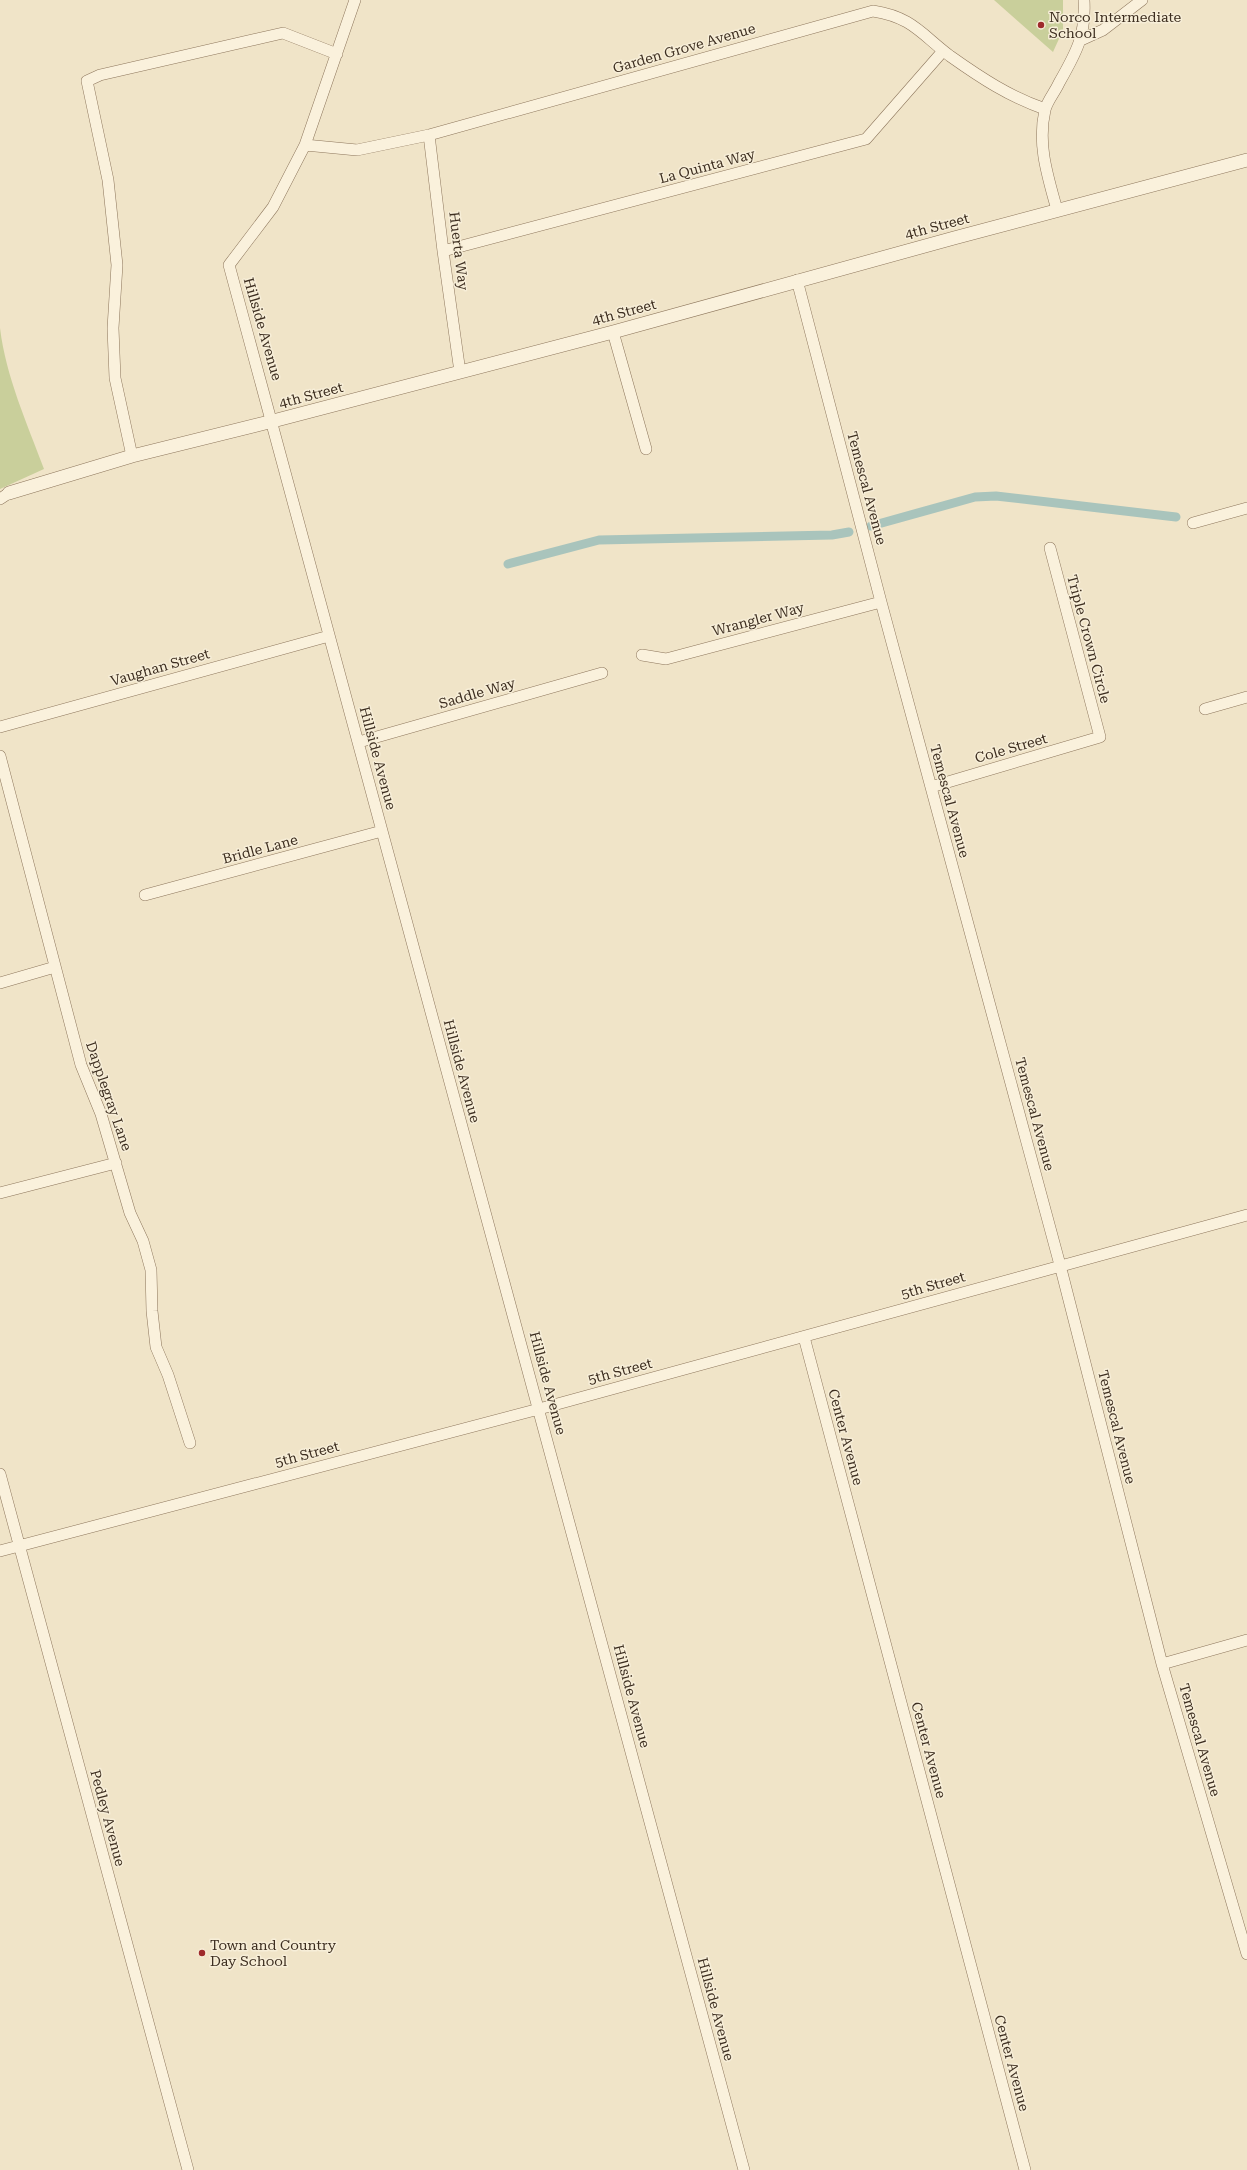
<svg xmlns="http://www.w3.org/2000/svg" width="1247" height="2170" font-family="'Roboto Serif',serif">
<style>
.green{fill:#c9cf9b}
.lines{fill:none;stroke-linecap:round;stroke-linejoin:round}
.canal{stroke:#a9c4bc;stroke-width:9}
.minor-casing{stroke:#8d765c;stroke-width:12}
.tertiary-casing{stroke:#8d765c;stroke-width:14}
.minor{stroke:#faf1dc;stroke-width:11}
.tertiary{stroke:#faf1dc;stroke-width:13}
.poi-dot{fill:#9e2a2b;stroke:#f7eed8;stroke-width:1.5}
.labels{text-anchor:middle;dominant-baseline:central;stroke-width:3;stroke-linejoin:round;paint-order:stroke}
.poi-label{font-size:14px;fill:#3d2e20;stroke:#f7eed8;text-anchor:start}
.street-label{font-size:14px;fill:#3d2e20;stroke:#f7eed8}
</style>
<rect width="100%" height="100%" fill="#f0e4c8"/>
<path class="green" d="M994,0H1063V30L1053,52Z
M0,328C6,377 27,423 44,469L0,489Z"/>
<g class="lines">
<path class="canal" d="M871,526L975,497L996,496L1176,517
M508,564L599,540L832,535L849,532"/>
<g class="minor-casing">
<path id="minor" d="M355,0L305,145L273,207L229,265L744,2170
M1081,40L1103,30L1142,0
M429,135L443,251L460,372
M305,145L357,150L429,135L873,11C912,17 921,34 950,56C981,78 1010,97 1045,109
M1057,210C1048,177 1037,145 1045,110C1047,101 1055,92 1059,83C1076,53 1086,36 1084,0
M443,251L866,139L943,51
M797,280L881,602L1060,1265L1162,1664L1247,1954
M613,332L646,449
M132,456L115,378L113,328L117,265L108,180L87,81L100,75L283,33L337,54
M0,499L9,493
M1193,523L1247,508
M642,655L666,659L881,602
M1205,709L1247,697
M0,727L329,636
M359,742L602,673
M0,756L81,1065L101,1114L130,1213L143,1241L151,1270L152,1311L156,1347L168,1375L190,1443
M931,787L1100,737L1050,548
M145,895L382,831
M0,983L55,967
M0,1193L116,1163
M804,1337L1025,2170
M0,1474L188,2170
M0,1551L539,1409L1247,1215
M1162,1664L1247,1640"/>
</g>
<g class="tertiary-casing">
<path id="tertiary" d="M9,493L132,456L273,421L613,332L954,238L1247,160"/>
</g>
<use href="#minor" class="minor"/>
<use href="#tertiary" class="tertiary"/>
</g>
<g class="poi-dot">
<circle cx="1041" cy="25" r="4"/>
<circle cx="202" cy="1953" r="4"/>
</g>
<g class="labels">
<g class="poi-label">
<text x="1049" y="17">Norco Intermediate<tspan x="1049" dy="16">School</tspan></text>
<text x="210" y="1945">Town and Country<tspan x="210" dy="16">Day School</tspan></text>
</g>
<g class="street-label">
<text transform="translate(684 48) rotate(-16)">Garden Grove Avenue</text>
<text transform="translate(707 166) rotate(-15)">La Quinta Way</text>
<text transform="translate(937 226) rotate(-15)">4th Street</text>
<text transform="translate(459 251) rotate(83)">Huerta Way</text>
<text transform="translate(624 312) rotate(-15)">4th Street</text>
<text transform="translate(263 329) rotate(74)">Hillside Avenue</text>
<text transform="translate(311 395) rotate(-15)">4th Street</text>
<text transform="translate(867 488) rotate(75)">Temescal Avenue</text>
<text transform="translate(758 619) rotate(-15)">Wrangler Way</text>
<text transform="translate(1089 639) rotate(75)">Triple Crown Circle</text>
<text transform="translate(160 667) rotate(-16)">Vaughan Street</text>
<text transform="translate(477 693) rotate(-16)">Saddle Way</text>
<text transform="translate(1011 748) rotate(-16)">Cole Street</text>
<text transform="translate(378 758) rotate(75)">Hillside Avenue</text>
<text transform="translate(950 801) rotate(75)">Temescal Avenue</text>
<text transform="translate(260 849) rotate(-15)">Bridle Lane</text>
<text transform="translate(462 1071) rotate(75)">Hillside Avenue</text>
<text transform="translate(109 1096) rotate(71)">Dapplegray Lane</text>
<text transform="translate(1035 1114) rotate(75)">Temescal Avenue</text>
<text transform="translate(933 1285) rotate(-16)">5th Street</text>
<text transform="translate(620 1371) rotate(-15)">5th Street</text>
<text transform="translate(548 1383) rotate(75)">Hillside Avenue</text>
<text transform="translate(1117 1427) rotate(76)">Temescal Avenue</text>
<text transform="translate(846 1437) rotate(75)">Center Avenue</text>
<text transform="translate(307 1454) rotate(-15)">5th Street</text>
<text transform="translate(632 1696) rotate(75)">Hillside Avenue</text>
<text transform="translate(1200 1740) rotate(74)">Temescal Avenue</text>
<text transform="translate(929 1750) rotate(75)">Center Avenue</text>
<text transform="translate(108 1818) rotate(75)">Pedley Avenue</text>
<text transform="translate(716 2009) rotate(75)">Hillside Avenue</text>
<text transform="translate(1012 2063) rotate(75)">Center Avenue</text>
</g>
</g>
</svg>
